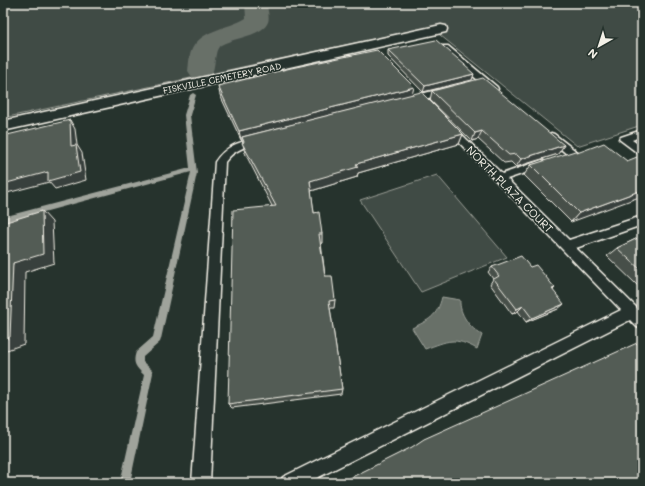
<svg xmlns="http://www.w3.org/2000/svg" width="645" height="486" font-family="Mali,sans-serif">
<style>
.green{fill:#414b45;stroke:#9a9e96}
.water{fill:#676f68;stroke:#9fa39b}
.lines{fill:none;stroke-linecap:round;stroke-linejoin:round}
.stream{fill:#9fa39b;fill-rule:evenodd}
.river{fill:#676f68;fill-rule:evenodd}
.service-casing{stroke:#f4f1e8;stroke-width:3}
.minor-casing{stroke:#f4f1e8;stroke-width:3}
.service{fill:#26332d;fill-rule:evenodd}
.minor{fill:#26332d;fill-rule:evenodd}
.wall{fill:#474f49;stroke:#f4f1e8}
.shaded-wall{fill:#39403c;stroke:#f4f1e8}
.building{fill:#525c55;stroke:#f4f1e8}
.labels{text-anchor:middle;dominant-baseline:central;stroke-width:3.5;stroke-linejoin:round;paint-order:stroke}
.far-street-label{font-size:9px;fill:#f4f1e8;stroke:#26332d}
.street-label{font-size:11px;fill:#f4f1e8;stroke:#26332d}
</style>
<rect width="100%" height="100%" fill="#26332d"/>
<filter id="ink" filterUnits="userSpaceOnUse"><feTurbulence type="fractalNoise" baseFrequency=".025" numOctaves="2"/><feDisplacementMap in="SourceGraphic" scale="8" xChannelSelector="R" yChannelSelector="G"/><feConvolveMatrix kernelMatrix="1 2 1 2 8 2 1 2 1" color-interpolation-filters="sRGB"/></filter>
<g filter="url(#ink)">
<path class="green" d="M3,3H642V125L577,146L430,27L3,118Z
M437,175L507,257L421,292L360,200Z"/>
<path class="water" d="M442,297L460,300C459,314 470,328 482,335L477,349C454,336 448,341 425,349L412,328C429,320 437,317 442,297Z"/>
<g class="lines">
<path class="stream" d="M193,93L196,95L190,115L197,173L161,339L160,342L143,357V362L152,370L153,373L130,483H120L144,375C136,367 132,364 136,352L153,337L191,172L3,223V217L190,168L184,115L190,95Z"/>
<path class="river" d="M245,3H267C267,8 270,17 268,22C263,36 232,38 221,45C213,50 217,68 210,77L201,79L192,77L188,71C189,64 189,55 192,49C202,29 228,29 246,18Z"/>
<g class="service-casing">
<path id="service" d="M442,46H448L497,87L498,89L497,91H491L442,50Z
M447,87L451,90L450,92L410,103L406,100L407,98Z
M450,125L453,126L502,174L542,160L546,162L547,164L546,166L507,179L569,240L642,216V225L576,248L642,313V329L637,327L630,320L307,483H280L283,477L621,310L447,130L445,128Z
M642,130V136L632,140L642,147V155L639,154L619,139L621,137Z
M551,133L554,134L577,152L578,154L577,156H569L548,138L546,136Z
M259,137L264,140L262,142C248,146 234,149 225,162L210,483H192L215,162C226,145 240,142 259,137Z"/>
</g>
<g class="minor-casing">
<path id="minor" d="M441,25L446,26L447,29L446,32L3,131V121Z"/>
</g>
<use href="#service" class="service"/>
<use href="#minor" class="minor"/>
</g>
<path class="wall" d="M388,50L465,65V66L472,80L423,92L388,56Z
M218,86L412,95L463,134L459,144L358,173L357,177L311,191L314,213L322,234V243H321L325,276L335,300L334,308H330L342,389L341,394L232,408L228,404L272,206L245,153L242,140H241L220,95Z
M432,91L564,145L558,154L516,167L511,162L504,163L478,139L472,141L430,100Z
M577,153L627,161L571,222L524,175L531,165Z
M642,236V286L641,284L638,286L607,256L617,248Z
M492,267H530L555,288L553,290L558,309L526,322L518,311L512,314L490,284L493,279L488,272Z"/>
<path class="shaded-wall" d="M474,74L472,80L423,92L425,86Z
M414,87L412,95L242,137V140H241L239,131Z
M70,120L75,129L77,145L82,153L86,180L55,189L49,182L3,194V184Z
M482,131L478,139L472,141L475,133Z
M463,134L459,144L358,173L357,177L311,191L310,181L356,164Z
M564,145L558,154L516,167L521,159Z
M642,190V196L571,222L579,213Z
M42,211L52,222L54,263L25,272L24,344L4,351L3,370V340L13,263Z
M564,304L558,309L526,322L532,318Z
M523,306L518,311L512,314L517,309Z"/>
<path class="building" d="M436,40L465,65H464L474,74L425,86L388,50Z
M377,50L414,87L239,131L218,86L291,68Z
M483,78L564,145L521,159L516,154L509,155L482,131L475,133L432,91Z
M421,92L463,134L356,164L358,167L310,181L314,213L319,212L322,234H319L325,276H332L335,300L329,301L342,389L228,404L233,210L276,206L242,143L244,142L242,137Z
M70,120L71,146L76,145L80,172L48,181V172L3,184V136Z
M604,143L627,161L642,155V190L579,213L531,165L575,151L577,153Z
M42,211L43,254L13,263L10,337L3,340V223Z
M642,236V271L617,248Z
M521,256L530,267L536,265L555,288L552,289L564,304L532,318L523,306L517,309L494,279L499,276L492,267Z
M637,343L642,349V483H340L412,447L424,439Z"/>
</g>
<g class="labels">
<g class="far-street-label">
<text transform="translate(222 78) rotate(-12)">FISKVILLE CEMETERY ROAD</text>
</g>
<g class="street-label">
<text transform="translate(510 189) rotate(45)">NORTH PLAZA COURT</text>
</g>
</g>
<rect width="645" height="486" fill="none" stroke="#26332d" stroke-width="16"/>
<rect x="8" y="8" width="629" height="470" fill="none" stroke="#f4f1e8" stroke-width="1.5" filter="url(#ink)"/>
<g transform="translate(599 46) rotate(219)" stroke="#26332d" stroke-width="3" paint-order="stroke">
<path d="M0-3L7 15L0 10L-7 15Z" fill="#f4f1e8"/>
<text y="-6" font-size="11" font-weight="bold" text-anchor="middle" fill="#f4f1e8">N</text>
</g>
</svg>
